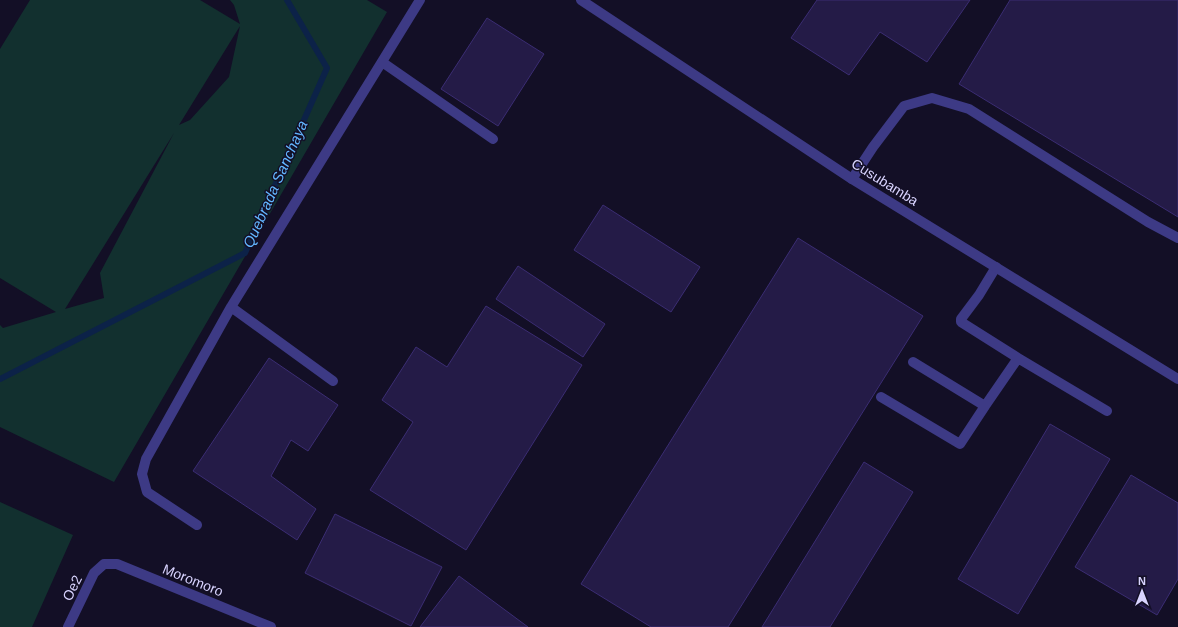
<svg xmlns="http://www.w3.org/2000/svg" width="1178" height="627" font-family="Arial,sans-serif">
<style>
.green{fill:#12302f;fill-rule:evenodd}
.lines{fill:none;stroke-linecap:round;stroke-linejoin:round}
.stream{stroke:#0c2248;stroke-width:6}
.building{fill:#241b47;stroke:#3b2d73}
.service{stroke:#3d3a85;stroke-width:10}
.minor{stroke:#3d3a85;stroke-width:10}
.labels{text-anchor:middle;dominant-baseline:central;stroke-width:3;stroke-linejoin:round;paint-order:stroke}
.street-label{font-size:14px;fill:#d9d4ff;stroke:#130f26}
.water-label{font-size:15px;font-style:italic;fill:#62b6ff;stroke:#130f26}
</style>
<rect width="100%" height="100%" fill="#130f26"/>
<path class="green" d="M30,0H200L240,24L234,5L230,0H367L387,12L114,482L0,427V325L3,328L56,312L0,278V49ZM240,26L229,77L190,120L179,125ZM174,133L100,273L104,298L65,309Z
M0,502L73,535L32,627H0Z"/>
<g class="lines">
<path class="stream" d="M0,379L245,253L327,68L287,0"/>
</g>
<path class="building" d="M817,0H970L927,62L880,32L849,75L791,38Z
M1010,0H1178V217L959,84Z
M487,18L544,54L498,126L441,89Z
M603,205L700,267L671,312L574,250Z
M798,238L923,316L728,627H651L581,584Z
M518,266L605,324L583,357L496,299Z
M486,306L582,365L466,550L370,490L413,422L382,400L416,347L447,367Z
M269,358L338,405L308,451L291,440L271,476L316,509L297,540L193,471Z
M1050,424L1110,459L1018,614L958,579Z
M864,462L913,492L830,627H762Z
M1131,475L1178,503V579L1157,615L1075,567Z
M335,514L442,567L411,626L305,573Z
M459,576L528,627H420Z"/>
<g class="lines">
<path class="service" d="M382,62L493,139
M852,179L873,147L904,106L932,98L969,109L1148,222L1178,238
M996,267L979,295L961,319V322L1018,358L1107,411
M231,307L333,381
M913,362L985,406L1018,358
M881,397L960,444L985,406
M197,525L147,492L142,474L146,459L231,307L420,0"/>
<path class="minor" d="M581,0L852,179L1178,379
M68,627L94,573L104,564H117L271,627"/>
</g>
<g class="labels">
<g class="street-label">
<text transform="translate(885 182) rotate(32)">Cusubamba</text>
<text transform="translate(193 580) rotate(22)">Moromoro</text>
<text transform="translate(72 588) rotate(-64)">Oe2</text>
</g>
<g class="water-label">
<text transform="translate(275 184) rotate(-66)">Quebrada Sanchaya</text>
</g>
</g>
<g transform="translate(1142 591)" stroke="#130f26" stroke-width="3" paint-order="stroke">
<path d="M0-3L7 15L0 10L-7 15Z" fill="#d9d4ff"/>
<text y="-6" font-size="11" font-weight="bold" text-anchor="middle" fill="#d9d4ff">N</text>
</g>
</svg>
